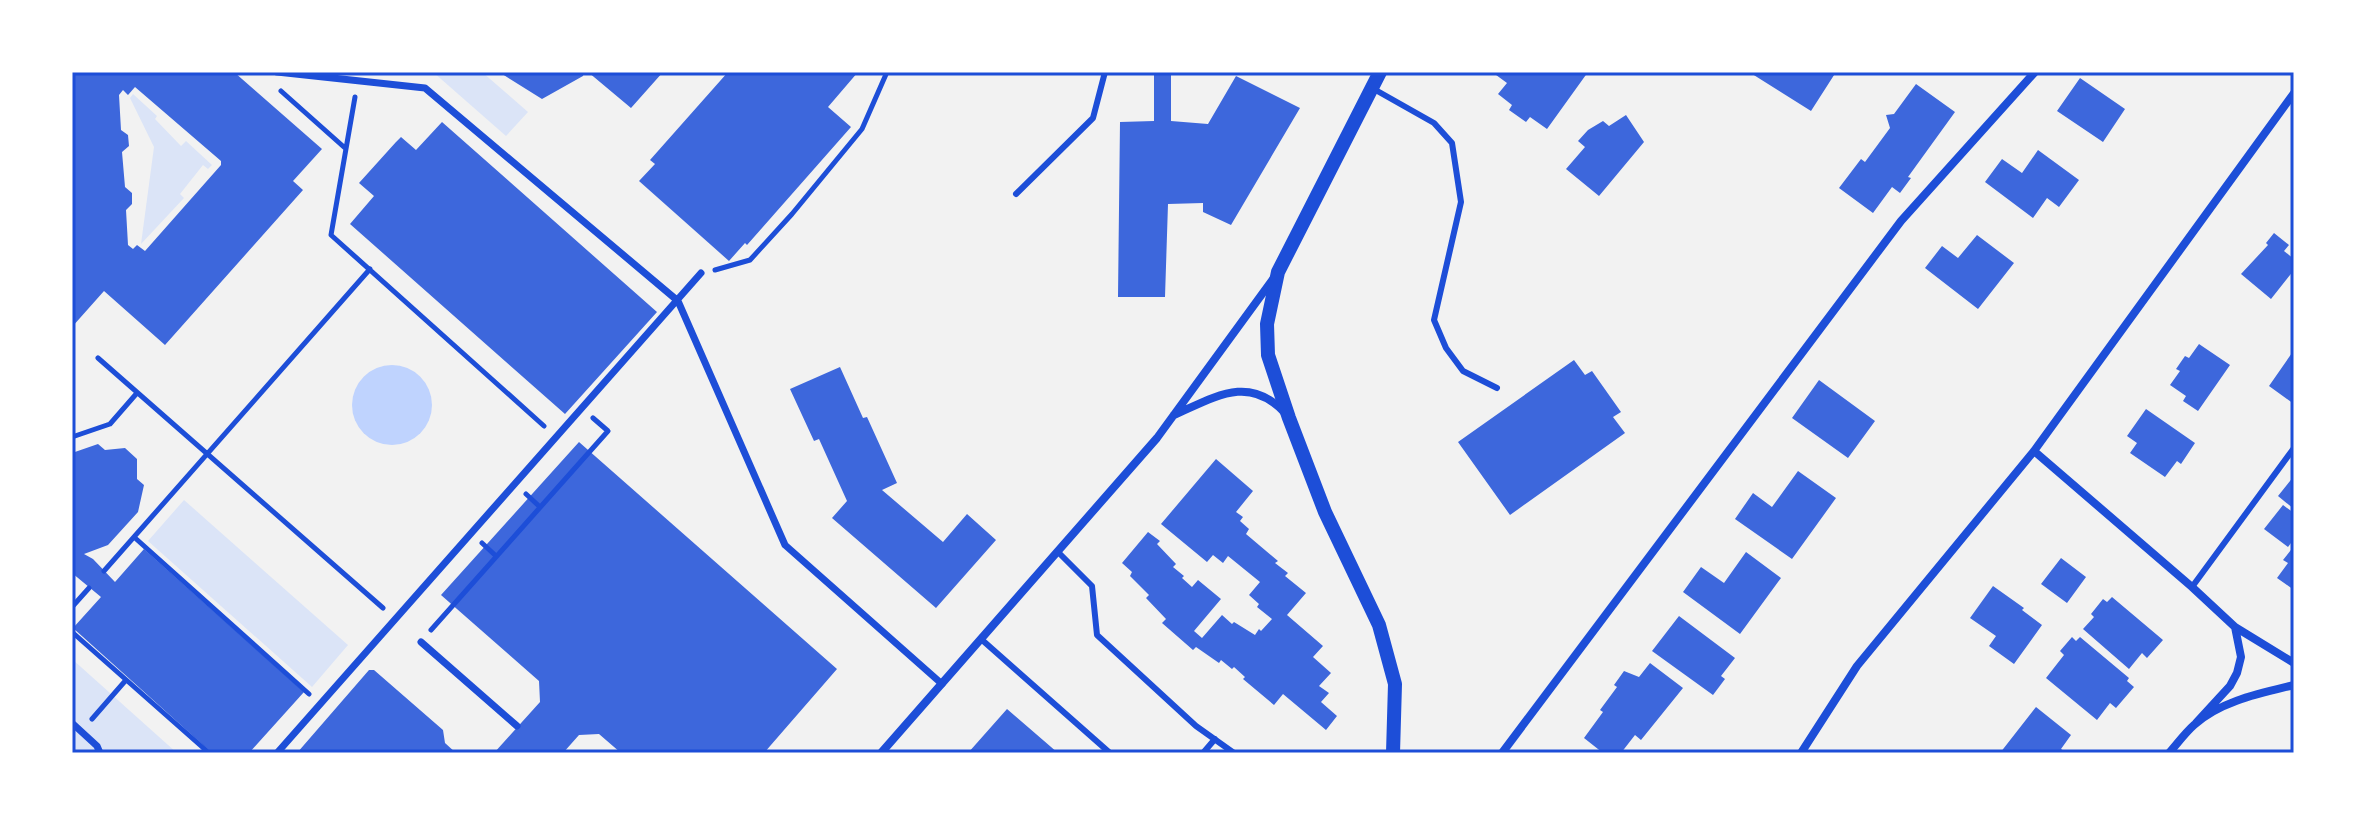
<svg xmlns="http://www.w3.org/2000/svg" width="2366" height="825" font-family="Lato,sans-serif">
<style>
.green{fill:#dbe4f7}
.water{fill:#bfd3fe}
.building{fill:#3d67dc;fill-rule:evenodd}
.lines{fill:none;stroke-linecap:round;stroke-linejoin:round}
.path{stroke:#1d4ed8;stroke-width:5}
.service{stroke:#1d4ed8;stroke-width:6}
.pedestrian{stroke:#1d4ed8;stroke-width:7}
.minor{stroke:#1d4ed8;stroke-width:8}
.tertiary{stroke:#1d4ed8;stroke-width:14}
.neatline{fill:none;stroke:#1d4ed8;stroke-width:3}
</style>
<rect width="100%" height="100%" fill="#f2f2f2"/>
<path class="green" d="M433,72H482L528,112L506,136Z
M133,94L157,116L155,119L181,146L186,141L212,165L208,169L203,165L180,194L184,198L141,244L154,147L130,98Z
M184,500L348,645L312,687L148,541Z
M72,659L177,753H72Z"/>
<path class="water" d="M352 405a40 40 0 1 1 80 0a40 40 0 1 1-80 0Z"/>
<path class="building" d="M72,72H234L322,149L293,181L303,190L165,345L104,291L72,327ZM135,87L221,161V165L145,251L137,245L133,249L128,245L126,210L132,204V193L125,187L122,152L129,146L128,135L121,130L119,95L123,90L128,95Z
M499,72H584L583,76L542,99Z
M588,72H663L631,108Z
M728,72H858L828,107L851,127L747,245L745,243L729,261L639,181L655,164L650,160Z
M1154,72H1171V121L1208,124L1236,76L1300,108L1231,225L1203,212V203L1168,204L1165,297H1118L1120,122L1154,121Z
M1492,72H1588L1547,129L1530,117L1526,122L1509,110L1512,105L1498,94L1507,83Z
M1749,72H1836L1811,111Z
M2080,78L2125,109L2103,142L2057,111Z
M1916,84L1955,112L1908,177L1911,178L1900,193L1892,187L1873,213L1839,188L1861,159L1865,162L1890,128L1886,115L1894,114Z
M1626,115L1644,142L1599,196L1566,169L1585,147L1578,141L1588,130L1603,121L1609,126Z
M442,122L657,312L565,414L350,224L374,196L359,183L396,142L401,137L416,150Z
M2038,150L2079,180L2059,207L2047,198L2033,218L1985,182L2002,159L2022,173Z
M2274,233L2289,245L2284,251L2294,259V270L2271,299L2241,274L2268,245L2266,243Z
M1977,235L2014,263L1978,309L1925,268L1942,246L1958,258Z
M2199,344L2230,365L2198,411L2183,401L2186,396L2170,385L2180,371L2176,369L2185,356L2189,358Z
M2294,350V404L2269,386Z
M1574,360L1585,375L1592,371L1621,412L1613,417L1625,433L1510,515L1458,442Z
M840,367L863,418L867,417L897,483L882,490L943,542L967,514L996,540L936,608L832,518L847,501L819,439L814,441L790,389Z
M1819,380L1875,421L1848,458L1792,418Z
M2146,409L2195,443L2181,464L2177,461L2165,477L2130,453L2137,443L2127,436Z
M579,442L837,669L764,753H621L599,734L579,735L563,753H494L540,702L539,681L441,595Z
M98,444L105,450L125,448L137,459V479L144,485L138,512L108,545L84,554L93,559L115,582L144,549L304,692L249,753H212L73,628L101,597L72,573V453Z
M1216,459L1253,491L1236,512L1243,517L1240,521L1249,529L1246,534L1278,561L1275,563L1288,573L1285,576L1306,593L1287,615L1323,646L1313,657L1331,673L1319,686L1329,693L1321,702L1337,716L1326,730L1283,694L1274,705L1243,679L1245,677L1234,667L1232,669L1221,660L1219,663L1196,647L1193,650L1162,623L1166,619L1146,598L1149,595L1130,576L1132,572L1122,563L1148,532L1160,541L1157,544L1176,564L1173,567L1184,576L1182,578L1192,587L1198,580L1221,599L1194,631L1202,638L1222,615L1232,624L1234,622L1255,635L1259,629L1261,631L1272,619L1257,607L1259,604L1249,595L1260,582L1228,556L1223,563L1213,555L1207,562L1161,524Z
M1798,471L1836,498L1792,559L1735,519L1753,493L1772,507Z
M2294,476V509L2278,496Z
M2283,505L2294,513V539L2288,547L2264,529Z
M2294,546V590L2277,578L2288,563L2283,560Z
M1746,552L1781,578L1740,634L1683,592L1701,567L1724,583Z
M2061,558L2086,577L2067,603L2041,584Z
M1993,586L2024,608L2022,610L2042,625L2014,664L1989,646L1996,636L1970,618Z
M2112,597L2163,640L2147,658L2142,653L2129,669L2083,629L2094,617L2091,614L2103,599L2107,602Z
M1679,616L1735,658L1721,676L1725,679L1713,695L1652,651Z
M2072,637L2076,641L2080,637L2129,678L2127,681L2134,687L2116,708L2110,703L2097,720L2046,678L2064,655L2060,651Z
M1650,663L1683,688L1641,740L1635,735L1621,753H1603L1584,738L1603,712L1600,710L1617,687L1614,685L1624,671L1639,677Z
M369,670H374L443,730L445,743L456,753H297Z
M2036,707L2071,735L2061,749L2067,753H2000Z
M1007,709L1058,753H968Z"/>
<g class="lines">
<path class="path" d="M281,91L345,148
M355,97L331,235L544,426
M715,270L750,260L792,214L862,129L887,72
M98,358L383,608
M72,437L110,424L137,393
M526,494L540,507
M134,537L309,694
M482,543L496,556
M104,571L370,269
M72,607L89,588
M431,630L608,431L593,418
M72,632L209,753
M92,719L126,680"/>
<path class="service" d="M1372,88L1434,123L1452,143L1461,202L1434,320L1446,348L1463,371L1497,388
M1016,194L1093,118L1105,72
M1058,552L1092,586L1097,635L1196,726L1234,753
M2192,587L2294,448
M981,639L1110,753
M1203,753L1215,739"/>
<path class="pedestrian" d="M277,72L425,88L678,301L785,545L942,684
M421,642L517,726
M72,723L97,746L100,753
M277,753L701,273"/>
<path class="minor" d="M1174,415C1215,397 1249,374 1285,413
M2034,451L2192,587L2235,627L2241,657L2237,673L2230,686L2196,723
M2235,627L2294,663
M881,753L1157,438L1273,279
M1502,753L1901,221L2035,72
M1801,753L1857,666L2034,451L2294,93
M2169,753C2177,744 2185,733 2194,725C2220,701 2261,693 2294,685"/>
<path class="tertiary" d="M1380,72L1278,272L1267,324L1268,355L1289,418L1325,512L1379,625L1395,684L1393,753"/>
</g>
<rect width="2366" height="825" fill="none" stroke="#ffffff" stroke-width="148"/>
<rect x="74" y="74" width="2218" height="677" class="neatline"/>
</svg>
